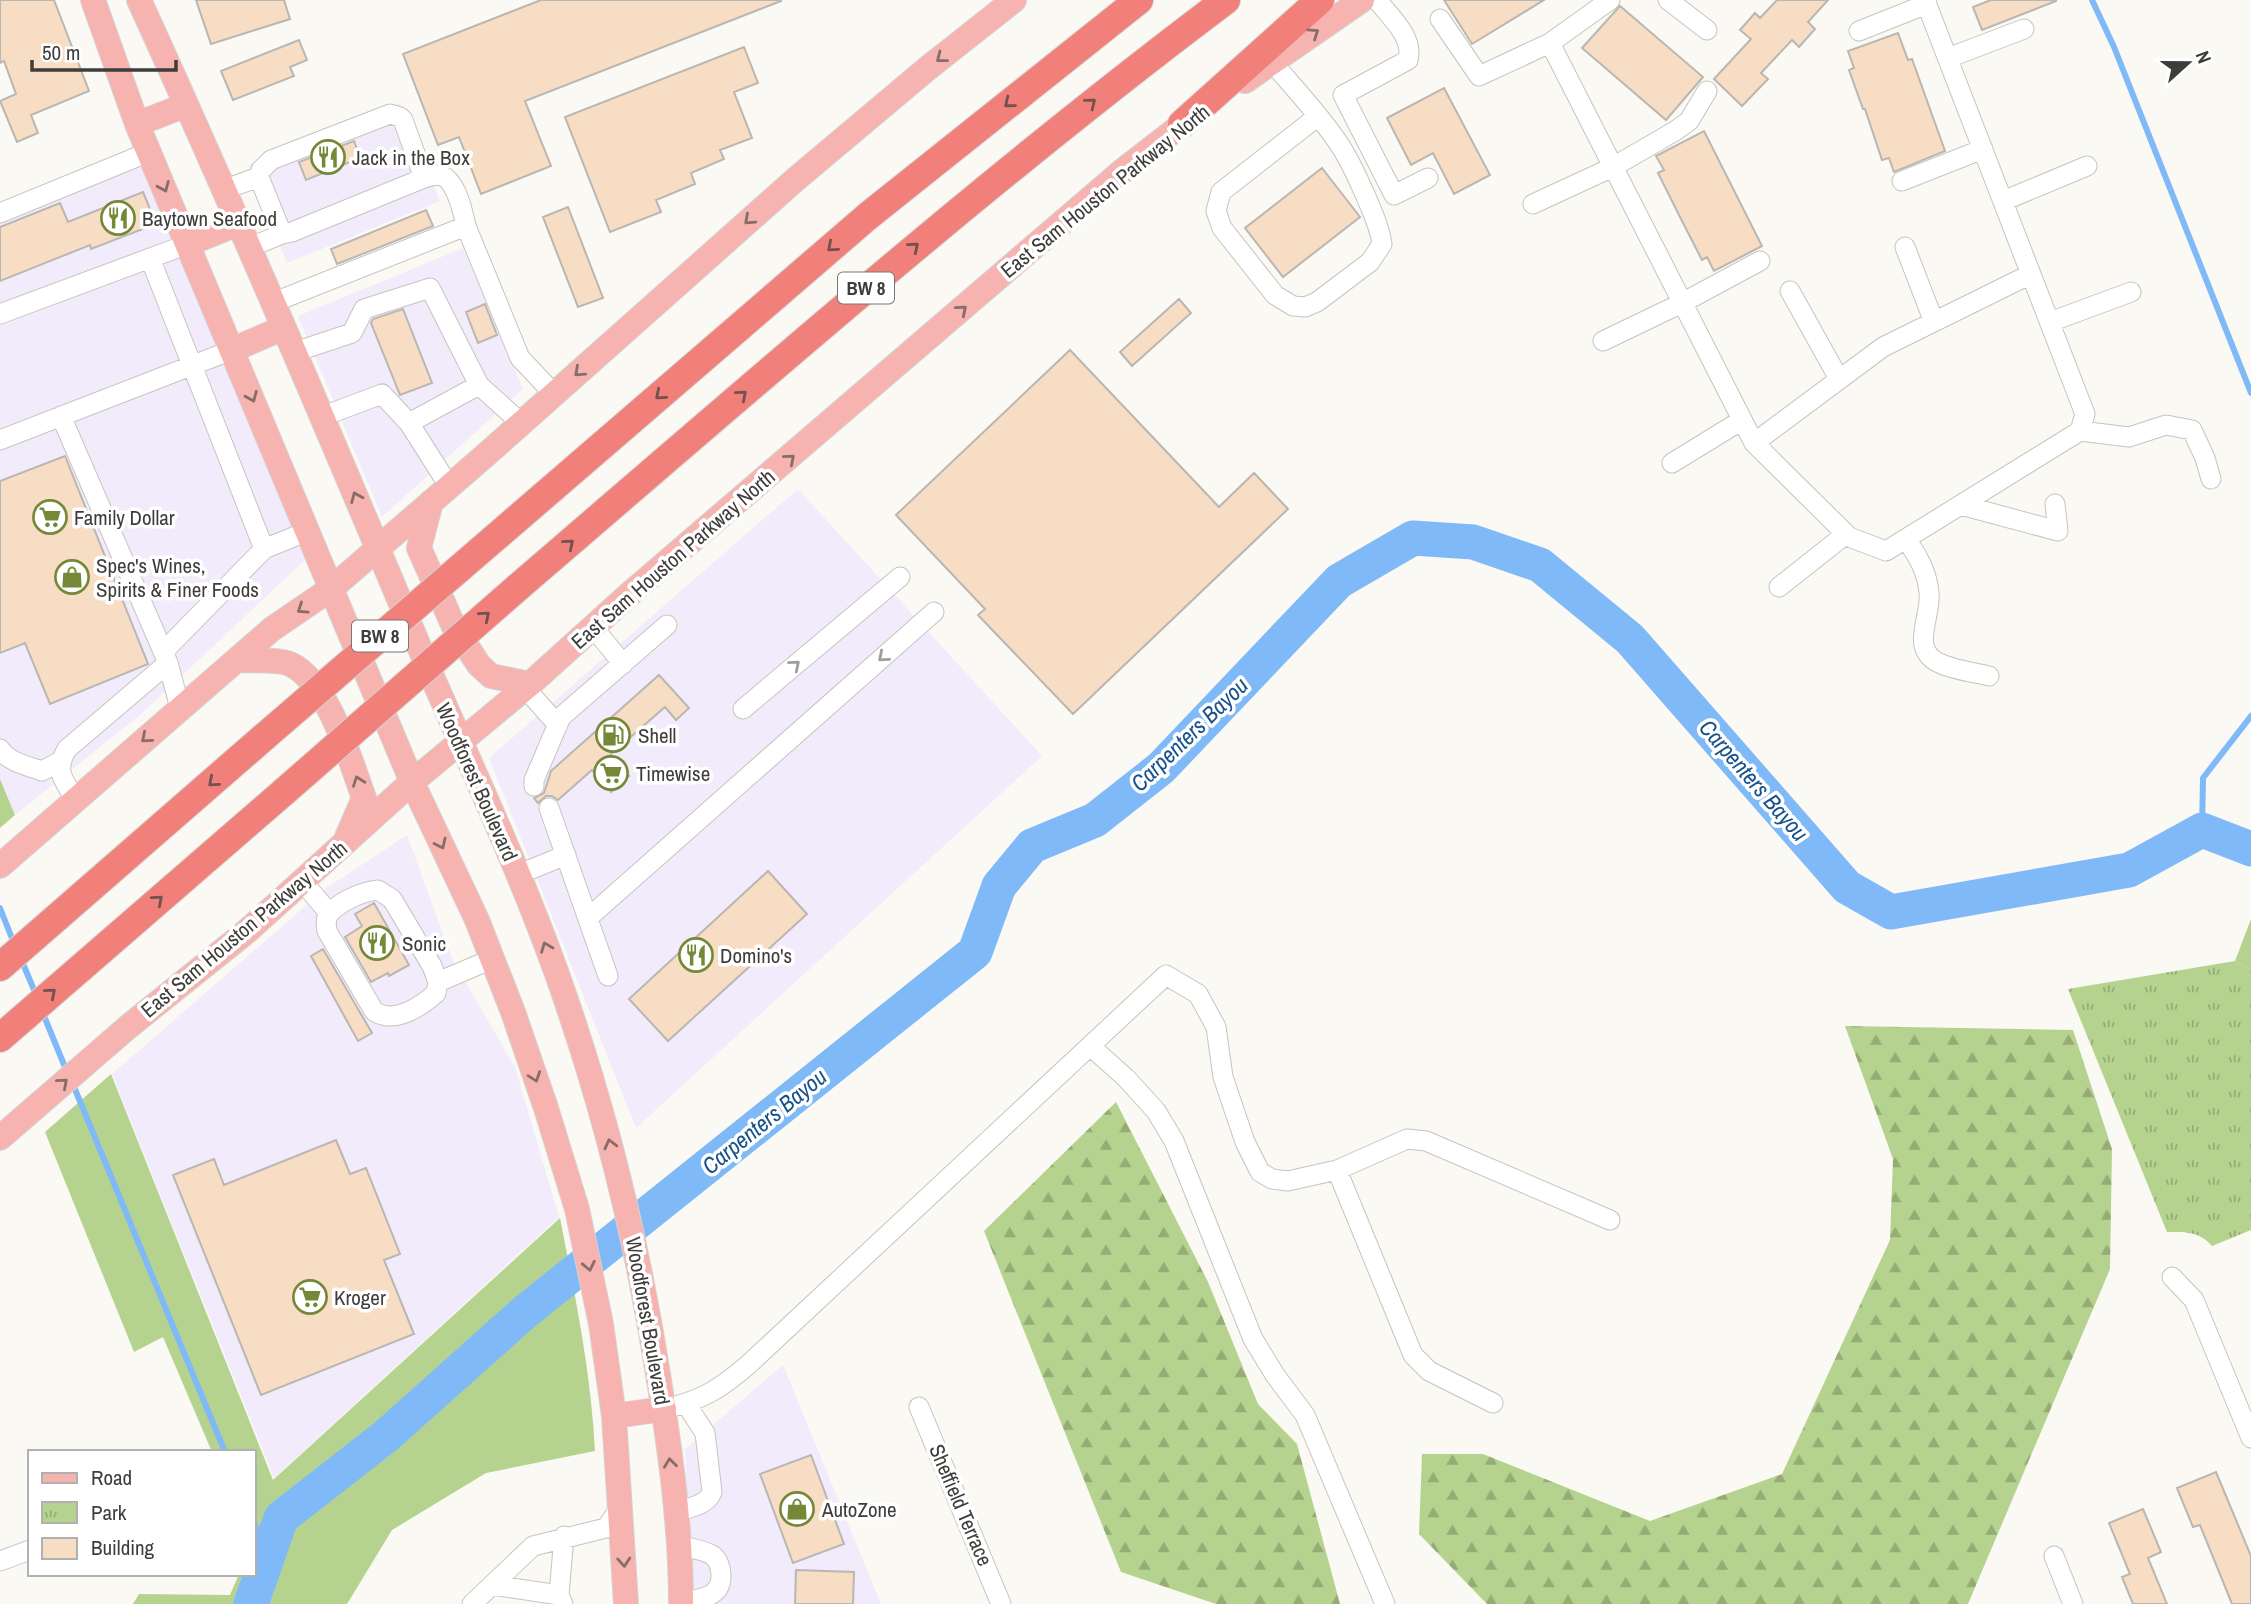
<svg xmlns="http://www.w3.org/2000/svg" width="2251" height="1604" font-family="'Archivo Narrow',sans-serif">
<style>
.commercial{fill:#f2ebfc}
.grass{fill:#b5d38f}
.forest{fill:url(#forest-firs)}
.park{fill:url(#park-tufts)}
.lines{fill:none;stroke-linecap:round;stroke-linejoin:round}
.stream{stroke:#80b9f8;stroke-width:6}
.river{stroke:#80b9f8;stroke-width:35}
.building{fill:#f8ddc5;stroke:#bab6b2;stroke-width:2}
.minor-casing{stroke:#c6c4c0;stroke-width:21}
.major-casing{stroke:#d5d4d4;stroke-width:26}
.highway-casing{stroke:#d5d4d4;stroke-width:30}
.minor{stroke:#fff;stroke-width:19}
.major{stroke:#f7b3af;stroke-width:24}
.highway{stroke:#f2807a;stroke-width:28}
.highway-bridge-casing{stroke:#d5d4d4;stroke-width:30;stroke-linecap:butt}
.highway-bridge{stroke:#f2807a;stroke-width:28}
.oneway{stroke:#886c69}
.oneway2{stroke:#74514e}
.oneway3{stroke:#9e9e9d}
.labels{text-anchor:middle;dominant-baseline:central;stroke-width:7;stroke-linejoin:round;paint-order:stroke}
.shield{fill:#fff;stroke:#787776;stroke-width:2}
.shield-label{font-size:19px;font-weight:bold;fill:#3e3d3b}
.poi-label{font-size:21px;fill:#3e3d3b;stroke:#fff;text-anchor:start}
.street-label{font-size:21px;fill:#3e3d3b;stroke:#fff}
.water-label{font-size:23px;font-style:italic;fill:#18528b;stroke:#fff}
</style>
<defs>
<pattern id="forest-firs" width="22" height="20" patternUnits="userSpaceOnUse" patternTransform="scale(1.75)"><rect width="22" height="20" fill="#b5d38f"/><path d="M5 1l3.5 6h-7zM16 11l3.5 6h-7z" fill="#95ac76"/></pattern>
<pattern id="park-tufts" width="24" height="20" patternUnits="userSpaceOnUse" patternTransform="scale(1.75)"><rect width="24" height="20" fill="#b5d38f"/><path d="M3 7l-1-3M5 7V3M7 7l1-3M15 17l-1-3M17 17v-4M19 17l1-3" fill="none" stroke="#95ac76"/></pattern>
</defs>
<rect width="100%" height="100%" fill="#faf9f3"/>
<path class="commercial" d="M400,103L440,201L287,263L248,165Z
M139,146L306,559L141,714L15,815L0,779V202Z
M463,248L523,389L382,517L298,316Z
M798,489L1042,756L636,1128L489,758Z
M407,835L453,961L515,1067L559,1217L274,1478L112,1074L325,889Z
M783,1365L881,1604H690L691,1578L685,1449Z"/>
<path class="grass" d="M0,779L15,815L0,828Z
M2251,919V971L2235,961Z
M111,1074L273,1480L560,1218C575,1295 591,1372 595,1451L486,1473L392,1530L347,1604H133L139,1594L230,1595L239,1574H254V1452H212L163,1337L134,1352L45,1132Z"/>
<path class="forest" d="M1845,1026L2073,1030L2112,1149L2110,1269L1968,1604H1487L1419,1534L1422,1454H1483L1650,1521L1782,1474L1890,1240L1893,1159Z
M1116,1102L1208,1282L1258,1404L1297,1444L1340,1604H1216L1121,1572L984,1231Z"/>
<path class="park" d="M2235,961L2251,971V1230L2212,1246C2199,1231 2185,1232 2167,1232L2068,989Z"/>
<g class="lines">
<path class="stream" d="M2092,0L2114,47L2251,393
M2202,830L2203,778L2251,716
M0,908L15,946
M21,959L37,997
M42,1011L67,1072
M72,1082L225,1452
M254,1522L267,1555"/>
<path class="river" d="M251,1604L281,1518L386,1436L526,1311L975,952L999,886L1032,846L1095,820L1161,768L1339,581L1413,538L1473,542L1540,565L1630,639L1847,887L1891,912L2129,870L2202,830L2251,849"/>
</g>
<path class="building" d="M0,0H54L89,91L31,115L38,133L17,142L0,101L16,94L4,61L0,63Z
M196,0H284L290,19L211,44Z
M541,0H781V1L525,101L551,166L481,194L459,137L438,145L403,54Z
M1444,0H1544L1472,44Z
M1777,0H1828L1808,22L1815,29L1799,47L1792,40L1761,73L1768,79L1742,106L1714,79L1751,39L1740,30L1755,13L1760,18Z
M1991,0H2056V1L1982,30L1973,7Z
M1620,6L1703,77L1666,120L1582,48Z
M1898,33L1908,60L1912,59L1945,151L1894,172L1889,158L1882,160L1865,109H1863L1849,70L1854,68L1848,51Z
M299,40L307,60L290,67L294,76L233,100L221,71Z
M744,47L758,83L734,92L752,138L720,150L724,159L691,173L695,184L656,200L661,212L610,232L565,117Z
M1444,88L1490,175L1454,194L1433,153L1411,165L1387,118Z
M1704,131L1762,246L1714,271L1707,257L1702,260L1682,221L1658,173L1664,170L1656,156Z
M354,141L360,158L306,180L299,162Z
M1322,168L1360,217L1283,277L1245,228Z
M143,192L156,224L91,249L90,245L0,281V227L60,203L68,222Z
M568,207L603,298L578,307L543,217Z
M426,210L433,226L337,264L331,249Z
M1179,299L1191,313L1132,366L1120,352Z
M485,304L497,335L478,343L466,312Z
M403,309L432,383L400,395L371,323L373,319Z
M1070,350L1219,507L1254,473L1288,509L1073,714L978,615L985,609L896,515Z
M65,456L148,664L50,704L25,643L0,653V481Z
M659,675L689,708L676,720L665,707L610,755L629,776L611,792L592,770L558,800L552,796H546L538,803L534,798L544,793L551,771Z
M768,871L807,914L668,1041L629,999Z
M374,903L409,965L389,976L388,973L371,982L345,937L362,926L355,914Z
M323,949L372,1033L358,1041L311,956Z
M336,1140L350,1174L366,1168L400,1254L384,1260L414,1334L261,1395L173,1175L214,1159L224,1185Z
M811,1455L844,1544L793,1563L760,1474Z
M2216,1472L2251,1556V1604H2232L2200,1525L2193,1527L2177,1488Z
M2143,1509L2161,1552L2148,1558L2167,1604H2133L2122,1577L2130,1574L2109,1523Z
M796,1570L854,1572L853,1604H795Z"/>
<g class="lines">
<g class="minor-casing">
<path id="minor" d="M1377,0C1391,18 1414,37 1408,60L1343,95L1394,195L1428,178
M1610,0L1550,43L1754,443L1849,537L1886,551L2080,431L2085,414L1925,0
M1668,0L1707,30
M1440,19L1479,76L1550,43
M1859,31L1927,4
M1948,58L2024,29
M1272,62C1294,88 1318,113 1337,141C1350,159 1358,179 1367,199C1373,214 1380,227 1382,244L1370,262L1317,302L1305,307L1293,306L1275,295L1222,228L1216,211L1221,192L1317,117
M259,177L261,170L271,160L390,114L400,117L403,120L424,178
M1902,181L1983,149
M223,190L259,177L282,234L248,248
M2003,201L2087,166
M1533,204L1613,167L1675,131L1689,121L1707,91
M0,213L149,152
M282,234L292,232L424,178C431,176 440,173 446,178C458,188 463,212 466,226
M1905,247L1934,322
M150,258L264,549
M1790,291L1839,379
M272,303L466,226L520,358L554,394
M0,314L188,244
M2050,322L2131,292
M1603,341L1682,303L1760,261
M295,352L352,333L364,309L430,288L479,385L521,423
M61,416L168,663L180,708
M321,417L382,394L409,423L449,486
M409,423L479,385
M2080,431L2129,437L2166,425L2192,430L2205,458L2211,479
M0,440L232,350
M1754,443L1883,347L2031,274
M1672,463L1742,420
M1961,505L2058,531L2055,504
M1906,539C1918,556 1927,572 1929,592C1932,616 1910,647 1937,662C1952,670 1973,672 1989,676
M1779,587L1846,534
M593,627L623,664
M163,652L264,549L308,531
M525,688L558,725
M743,709L900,577
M0,749C8,762 28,766 42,771L59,762
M534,786V780L561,717L667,625
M75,799C63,779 54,771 67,749L168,663
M549,808L608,976
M517,875L566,855
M302,881L329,913
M378,890L392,899L432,966L438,982L436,993C420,1007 395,1025 374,1011L327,931C326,925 325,919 329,914C339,902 363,891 378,890Z
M588,918L934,612
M438,982L492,959
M1090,1046L1126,1078L1156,1111L1174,1141L1253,1339L1275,1375L1305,1415L1385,1604
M1337,1170L1413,1355L1429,1371L1493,1403
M2172,1277L2194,1300L2251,1438
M919,1407L1001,1604
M664,1409C702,1400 719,1390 749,1364L1166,975L1198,994L1216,1027L1223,1077L1245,1142L1260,1172L1272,1179L1288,1181L1337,1170L1407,1139L1426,1141L1610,1220
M676,1512C688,1508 708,1505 712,1492L705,1433L686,1404
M681,1546C690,1548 704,1550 712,1555C718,1559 721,1568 721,1575C722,1598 698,1600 681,1601
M2054,1556L2073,1604
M0,1561L30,1550
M493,1585L559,1595
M472,1604L533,1546L606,1528L620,1508
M563,1604L559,1595L564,1536"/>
</g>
<g class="major-casing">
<path id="major" d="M93,0L137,124L412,782L477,920L513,1012L546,1108L577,1209L601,1324L614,1416L626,1604
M139,0C235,210 325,423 415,637C466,757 524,876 566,1000C608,1122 638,1247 658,1374C670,1450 681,1527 681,1604
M1245,81L1362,0
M137,124L186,105
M188,244L237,224
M232,350L283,328
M431,502L419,548L454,627L479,665L491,676L530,684
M237,660C250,661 279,659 290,664C328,681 350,760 364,798L347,837
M0,866L272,629L332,588L488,453L796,179L928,68L1014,0
M0,1138L128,1027L246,932L412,782L530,684L633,591L1121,172L1197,113
M614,1416L664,1409"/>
</g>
<g class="highway-casing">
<path id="highway" d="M1182,124L1320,0
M497,536L868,216L1139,0
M517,588C750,388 980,185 1226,0
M0,967L264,737
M0,1038L286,790"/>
</g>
<use href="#minor" class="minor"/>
<use href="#major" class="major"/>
<use href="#highway" class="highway"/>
<g class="highway-bridge-casing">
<path id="highway-bridge" d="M264,737L497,536
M286,790L517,588"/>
</g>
<use href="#highway-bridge" class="highway-bridge"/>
</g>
<defs><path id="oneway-chevron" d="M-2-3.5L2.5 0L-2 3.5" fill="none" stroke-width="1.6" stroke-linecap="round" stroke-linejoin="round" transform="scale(1.75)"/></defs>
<g class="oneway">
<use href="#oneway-chevron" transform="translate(1314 33) rotate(-34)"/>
<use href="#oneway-chevron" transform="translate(941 58) rotate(142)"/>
<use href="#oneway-chevron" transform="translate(164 187) rotate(67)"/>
<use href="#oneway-chevron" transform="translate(749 220) rotate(138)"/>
<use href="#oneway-chevron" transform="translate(962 310) rotate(-41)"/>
<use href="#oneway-chevron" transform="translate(579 372) rotate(138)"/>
<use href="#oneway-chevron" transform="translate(252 397) rotate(67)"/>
<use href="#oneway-chevron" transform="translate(790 459) rotate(-41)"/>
<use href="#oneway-chevron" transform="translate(356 497) rotate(-113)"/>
<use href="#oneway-chevron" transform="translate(302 609) rotate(146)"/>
<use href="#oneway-chevron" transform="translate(146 738) rotate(139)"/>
<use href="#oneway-chevron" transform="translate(358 781) rotate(-110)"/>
<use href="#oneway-chevron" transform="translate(441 844) rotate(65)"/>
<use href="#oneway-chevron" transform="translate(546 947) rotate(-111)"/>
<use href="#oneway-chevron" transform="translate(535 1077) rotate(71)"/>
<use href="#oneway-chevron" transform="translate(63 1083) rotate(-41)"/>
<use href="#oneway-chevron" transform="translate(610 1144) rotate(-104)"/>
<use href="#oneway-chevron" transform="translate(589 1266) rotate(78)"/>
<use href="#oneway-chevron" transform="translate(670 1463) rotate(-97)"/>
<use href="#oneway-chevron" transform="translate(624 1562) rotate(86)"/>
</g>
<g class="oneway2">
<use href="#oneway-chevron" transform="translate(1009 103) rotate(141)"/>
<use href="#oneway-chevron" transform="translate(1091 103) rotate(-39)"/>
<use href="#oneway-chevron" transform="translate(832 247) rotate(139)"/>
<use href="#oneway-chevron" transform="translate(914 247) rotate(-40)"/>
<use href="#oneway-chevron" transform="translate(660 395) rotate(139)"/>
<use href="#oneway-chevron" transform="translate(742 395) rotate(-41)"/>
<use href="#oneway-chevron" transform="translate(569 544) rotate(-41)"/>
<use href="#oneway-chevron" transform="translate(485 616) rotate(-41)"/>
<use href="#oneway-chevron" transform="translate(213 782) rotate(139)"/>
<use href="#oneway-chevron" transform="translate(158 900) rotate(-41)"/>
<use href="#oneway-chevron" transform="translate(51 993) rotate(-41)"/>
</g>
<g class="oneway3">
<use href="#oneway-chevron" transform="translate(883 657) rotate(139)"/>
<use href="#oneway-chevron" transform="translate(795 665) rotate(-40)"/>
</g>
<defs>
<g id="restaurant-ring" transform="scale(1.75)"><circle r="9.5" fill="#fff" stroke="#748838" stroke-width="1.5"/><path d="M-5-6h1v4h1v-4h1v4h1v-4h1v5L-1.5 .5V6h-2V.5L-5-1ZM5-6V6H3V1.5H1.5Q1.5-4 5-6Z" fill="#748838"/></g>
<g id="supermarket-ring" transform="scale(1.75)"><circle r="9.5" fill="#fff" stroke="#748838" stroke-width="1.5"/><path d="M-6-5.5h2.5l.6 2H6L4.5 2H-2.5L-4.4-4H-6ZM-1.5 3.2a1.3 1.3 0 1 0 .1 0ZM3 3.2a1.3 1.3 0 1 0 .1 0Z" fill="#748838"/></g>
<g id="shop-ring" transform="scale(1.75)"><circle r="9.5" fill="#fff" stroke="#748838" stroke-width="1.5"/><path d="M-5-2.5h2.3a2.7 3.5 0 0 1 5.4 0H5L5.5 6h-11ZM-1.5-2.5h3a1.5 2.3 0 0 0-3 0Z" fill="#748838"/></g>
<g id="fuel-ring" transform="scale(1.75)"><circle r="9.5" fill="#fff" stroke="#748838" stroke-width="1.5"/><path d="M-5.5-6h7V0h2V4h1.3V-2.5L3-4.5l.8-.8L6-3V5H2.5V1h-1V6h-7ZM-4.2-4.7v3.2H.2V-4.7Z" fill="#748838"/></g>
</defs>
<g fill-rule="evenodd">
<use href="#restaurant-ring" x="328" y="157"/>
<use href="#restaurant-ring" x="118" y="218"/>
<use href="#supermarket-ring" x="50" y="517"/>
<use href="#shop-ring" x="72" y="577"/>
<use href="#fuel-ring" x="613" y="735"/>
<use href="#supermarket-ring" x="611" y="773"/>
<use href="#restaurant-ring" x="377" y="943"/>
<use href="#restaurant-ring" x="696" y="955"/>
<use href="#supermarket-ring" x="310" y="1297"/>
<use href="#shop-ring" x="797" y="1509"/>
</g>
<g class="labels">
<g class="shield">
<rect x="838" y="272.5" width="56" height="31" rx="5"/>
<rect x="352" y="620.5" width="56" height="31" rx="5"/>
</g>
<g class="shield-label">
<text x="866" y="288">BW 8</text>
<text x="380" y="636">BW 8</text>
</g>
<g class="poi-label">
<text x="352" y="157">Jack in the Box</text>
<text x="142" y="218">Baytown Seafood</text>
<text x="74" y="517">Family Dollar</text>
<text x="96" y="565">Spec's Wines,<tspan x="96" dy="24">Spirits &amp; Finer Foods</tspan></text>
<text x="638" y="735">Shell</text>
<text x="636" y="773">Timewise</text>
<text x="402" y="943">Sonic</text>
<text x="720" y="955">Domino's</text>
<text x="334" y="1297">Kroger</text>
<text x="822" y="1509">AutoZone</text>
</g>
<g class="street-label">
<text transform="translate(1105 191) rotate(-39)">East Sam Houston Parkway North</text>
<text transform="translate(673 559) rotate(-41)">East Sam Houston Parkway North</text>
<text transform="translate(477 782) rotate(66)">Woodforest Boulevard</text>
<text transform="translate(244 929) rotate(-40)">East Sam Houston Parkway North</text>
<text transform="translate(648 1321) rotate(80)">Woodforest Boulevard</text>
<text transform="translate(961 1505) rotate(67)">Sheffield Terrace</text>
</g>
<g class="water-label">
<text transform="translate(1189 734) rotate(-44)">Carpenters Bayou</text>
<text transform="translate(1754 780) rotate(49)">Carpenters Bayou</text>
<text transform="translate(764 1121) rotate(-39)">Carpenters Bayou</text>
</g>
</g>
<rect x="28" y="1450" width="228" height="126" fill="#ffffff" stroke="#b2b1b1" stroke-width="2"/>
<rect x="42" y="1473" width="35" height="10" fill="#f7b3af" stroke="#b2b1b1" stroke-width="2"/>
<text x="91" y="1485" font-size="21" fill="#3e3d3b">Road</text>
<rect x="42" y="1502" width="35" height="21" fill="url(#park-tufts)" stroke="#b2b1b1" stroke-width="2"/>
<text x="91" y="1520" font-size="21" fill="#3e3d3b">Park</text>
<rect x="42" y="1538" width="35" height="21" fill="#f8ddc5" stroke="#b2b1b1" stroke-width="2"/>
<text x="91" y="1555" font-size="21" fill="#3e3d3b">Building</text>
<g transform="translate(2188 63) rotate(69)" stroke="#ffffff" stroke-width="5" paint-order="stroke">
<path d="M0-5L12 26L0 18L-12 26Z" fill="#3e3d3b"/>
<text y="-10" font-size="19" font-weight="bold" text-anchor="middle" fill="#3e3d3b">N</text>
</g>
<path d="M32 60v10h144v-10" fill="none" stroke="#3e3d3b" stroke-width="3.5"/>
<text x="42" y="60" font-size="21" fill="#3e3d3b" stroke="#ffffff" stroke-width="5" paint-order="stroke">50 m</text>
</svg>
